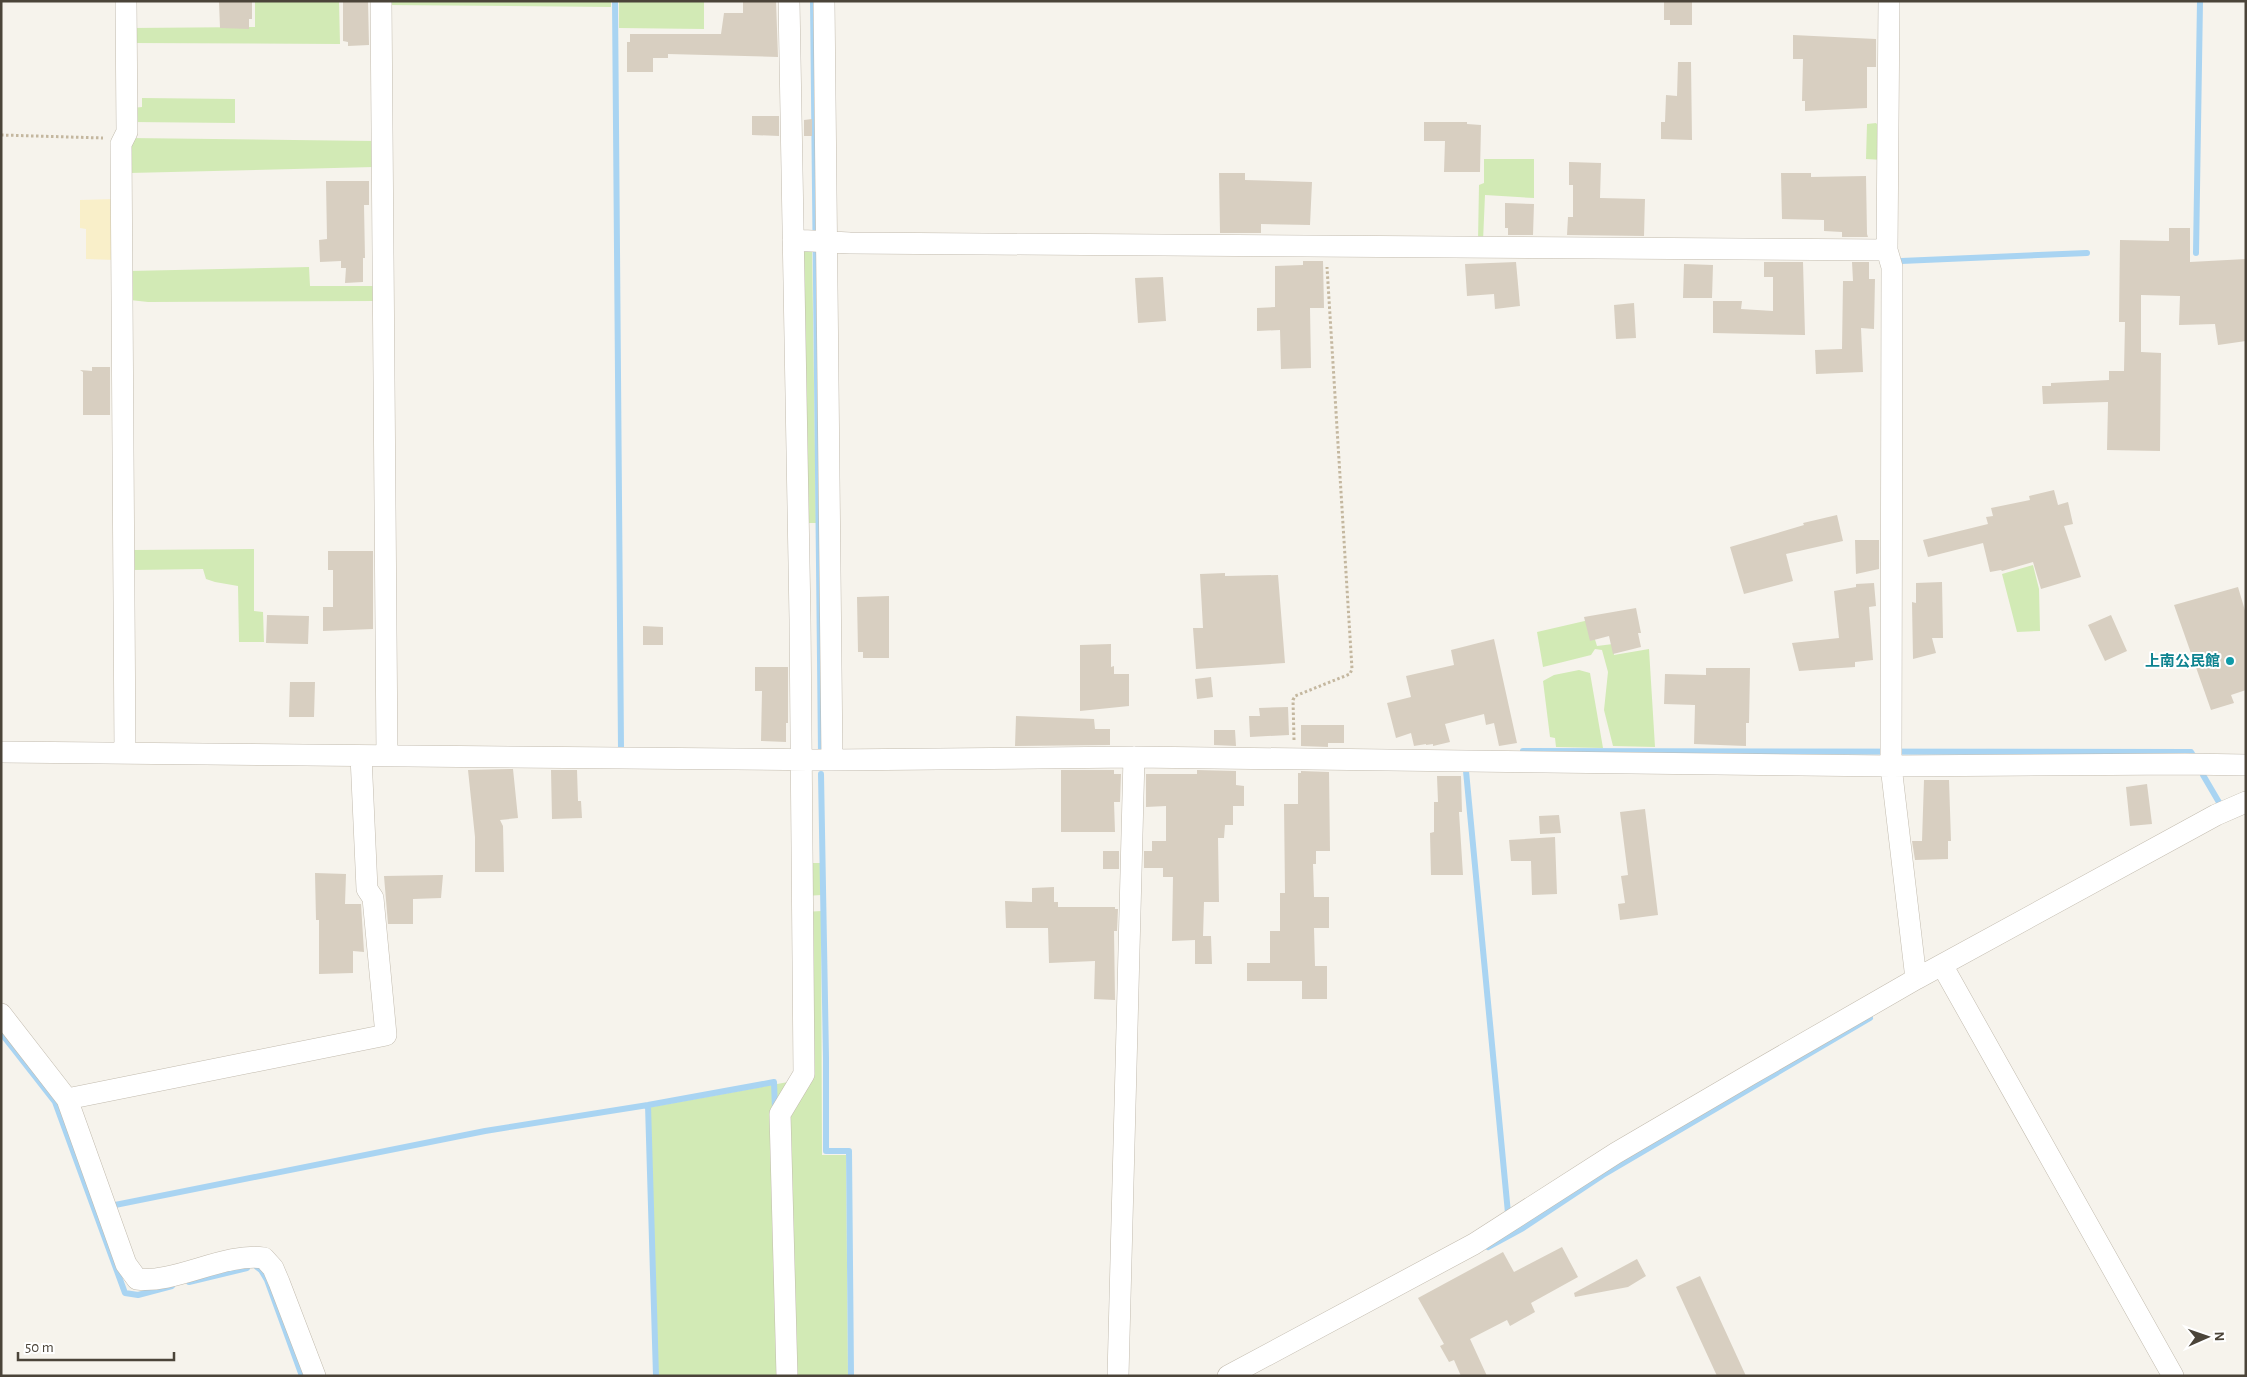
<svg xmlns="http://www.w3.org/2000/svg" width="2247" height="1377" font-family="'Alegreya Sans','Noto Sans JP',sans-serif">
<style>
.green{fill:#d2eab5}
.sand{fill:#f9efc9}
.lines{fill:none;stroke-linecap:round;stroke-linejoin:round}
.stream{stroke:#a9d4f2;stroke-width:6}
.building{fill:#d8cfc1}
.minor-casing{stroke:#c2bbae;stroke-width:22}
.path{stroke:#c4b79f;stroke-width:3;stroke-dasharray:2.5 2.5;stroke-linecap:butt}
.minor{stroke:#fff;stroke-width:21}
.culture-dot{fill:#0f9aa8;stroke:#fff;stroke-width:2}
.labels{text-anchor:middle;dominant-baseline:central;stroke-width:4;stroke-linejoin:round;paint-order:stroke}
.culture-label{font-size:15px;font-weight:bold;fill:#0d838f;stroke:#fff;text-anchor:end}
</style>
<rect width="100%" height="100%" fill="#f6f3ec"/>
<path class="green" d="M255,1H339L340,44L132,43L131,28L255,27Z
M386,1H611V7L386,5Z
M619,1H704V29L619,28Z
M142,98L235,99V123L133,122L132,108L142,107Z
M1876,123L1882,130V160L1866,159L1867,124Z
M130,138L374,141V167L129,173Z
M1484,159H1534V198L1485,195L1483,241H1478L1479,185L1484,183Z
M804,246H812L816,523H803Z
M309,267L310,286H374L375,301L148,302L130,300L129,271Z
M254,549V611L263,612L264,642H239L238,586L215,582L206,579L203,569L133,570V550Z
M2033,565L2039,589L2040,631L2017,632L2002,574Z
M1589,620L1597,646L1613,644L1614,655L1649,649L1655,747L1613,746L1604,710L1608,672L1602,650L1595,649L1591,655L1543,667L1537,632Z
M1579,670L1590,673L1603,748L1556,747L1555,738L1550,737L1543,681L1554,675Z
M806,863H820L821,895L806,896Z
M821,911L822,1155H846L848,1376H654L646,1108L810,1078L805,912Z"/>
<path class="sand" d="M114,199L115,260L86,259V229L80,228V200Z"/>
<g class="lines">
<path class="stream" d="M615,1L621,748
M813,1L821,752
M2196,253L2200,1
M1901,261L2087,253
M1523,751L2191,752L2194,757
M1466,771L1508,1213L1506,1217
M821,774L826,1058V1151H849L851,1376
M2203,775L2220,804
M1,1033L55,1102L125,1293L138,1295L172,1286
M648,1105L656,1376
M110,1206L485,1131L648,1105L774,1082L775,1110
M1488,1247L1523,1228L1603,1175L1870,1018
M257,1267L261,1270L267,1280L302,1376
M189,1282L247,1268"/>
</g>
<path class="building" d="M343,1H368L369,45L348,46V42L343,41Z
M743,1H776L778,57L668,54V58H653V72H627V42H630V34H721L724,13H743Z
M1664,1H1692V25H1670V20H1664Z
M219,2H252V19H249V29L220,28Z
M1793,35L1876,39V67H1867V108L1805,111V101H1802L1803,59H1793Z
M1678,62H1691L1692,140L1661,139V122H1665L1666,95L1677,96Z
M752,116H779V136L752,135Z
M812,119V136H804V120Z
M1424,122H1467V124L1481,125L1480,172H1444L1445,141H1424Z
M1569,162L1601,163L1600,198L1645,199L1644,236L1567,235L1568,217H1573V185H1569Z
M1219,173H1245V180L1312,182L1310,225L1261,224V233H1220Z
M1781,173H1811V177L1866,176L1867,234L1868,237H1842V232L1824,231V220L1782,219Z
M326,181H369V205H364L365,258H363V282L345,283L346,268H341V261L320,262L319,240L327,239Z
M1505,203L1534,204L1533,235H1508V228H1505Z
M2169,228H2190V262L2246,259V341L2218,345L2215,324L2179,325L2180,296L2141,295V352L2161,353L2160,451L2107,450L2108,402L2043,404L2042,386H2051V383L2109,380V371H2124L2125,322H2119L2120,240L2169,241Z
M1303,261H1323L1324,308H1310L1311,368L1281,369L1280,330L1257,331V308L1275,307V266L1303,265Z
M1516,262L1520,306L1495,309L1494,294L1467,296L1465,264Z
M1764,262H1803L1805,335L1713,333V301H1742L1741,309L1773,311V277H1764Z
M1852,262H1869V279H1875L1874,329L1861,328L1863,372L1816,374L1815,350L1842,349L1843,281H1853Z
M1684,264L1713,265L1712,298H1683Z
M1163,277L1166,321L1138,323L1135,278Z
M1634,303L1636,338L1616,339L1614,305Z
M92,367H110V415H83V372L80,370L92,371Z
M2054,490L2058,505L2068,502L2073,524L2064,526L2081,577L2041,589L2033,562L2002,571L2001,570L1990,572L1983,543L1928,557L1923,540L1988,524L1986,517L1993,516L1991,508L2030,500L2029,496Z
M1837,515L1843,541L1786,554L1793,581L1744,594L1730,547L1804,525L1803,523Z
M1855,540H1879V569L1856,574Z
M328,551H373V629L323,631V607H333V570H328Z
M1225,573V576L1278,575L1285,663L1196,669L1193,628H1203L1200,574Z
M1942,582L1943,638H1932L1936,653L1913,659L1912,602L1916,603V583Z
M1874,583L1876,606L1869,607L1873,660L1855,662V667L1799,671L1792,643L1839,638L1834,591L1856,587V584Z
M2238,587L2246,614V690L2231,695L2234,703L2211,710L2174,605Z
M889,596V658H863V652H858L857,597Z
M1636,608L1641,633H1638L1641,647L1613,654L1609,636L1590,641L1584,617Z
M267,615L309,616L308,644L266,643Z
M2111,615L2127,651L2105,661L2088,625Z
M643,626L663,627V645H643Z
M1494,639L1517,743L1499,746L1494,723L1486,725L1484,714L1445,724L1450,742L1433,746V744L1426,745V744L1414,746L1411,733L1396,738L1387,703L1411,697L1406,676L1454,665L1451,650Z
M1111,644V667L1114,666V674H1129V706L1080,711V645Z
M755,667H788V723H786V742L761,741L762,691H755Z
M1706,668H1750L1749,723H1746V746L1694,744L1695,705L1664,704L1665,674L1706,675Z
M1211,677L1213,697L1197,699L1195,679Z
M290,682H315L314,717H289Z
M1288,707L1289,735L1250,737L1249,716H1260L1259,708Z
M1016,716L1094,719L1095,729H1110V745L1015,746Z
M1301,725H1344V743H1328V747L1301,746Z
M1214,730H1235L1236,746L1214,745Z
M513,769L518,818L500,820L503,826L504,872H475V837L468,770Z
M551,770H577L578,801H581L582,818L552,819Z
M1061,770H1114V774H1121L1120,802H1114L1115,832H1061Z
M1197,770L1236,771V785L1244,786V806H1233V825H1225L1224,838H1218L1219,902H1204L1203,936H1211L1212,964H1195V940L1172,941L1173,877H1163V868H1144V851H1152V841H1166V806L1146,807V774H1197Z
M1301,771L1329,772L1330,851H1316V864H1313L1314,897H1329V928H1314L1315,966H1327V999H1302V981H1247V963H1270V931H1280V893H1285L1284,804H1298V773H1301Z
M1437,776H1461L1462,812H1459L1463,875H1431L1430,833L1434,832V802H1438Z
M1924,780H1949L1951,841H1948V859L1915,860L1912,841H1922Z
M2147,784L2152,824L2130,826L2126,787Z
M1645,809L1658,915L1620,920L1618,904L1625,903L1621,876L1628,875L1620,812Z
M1559,815L1561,833L1540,834L1539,816Z
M1555,837L1557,894L1532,895L1531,861H1511L1509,840Z
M1103,851H1119V869H1103Z
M315,873L346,874L345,904H361L364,952L353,951V973L319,974V920H316Z
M443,875L441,898L413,899V924H388L384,876Z
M1054,887V902H1058V907H1115V909H1118L1117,931H1114L1115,1000L1094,999L1095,961L1049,963L1048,928H1006L1005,901L1032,902V888Z
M1562,1247L1578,1277L1531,1303L1535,1312L1510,1326L1507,1320L1470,1339L1487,1376H1461L1454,1360L1449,1362L1440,1346L1444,1344L1418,1298L1503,1252L1514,1272Z
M1637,1259L1646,1276L1628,1287L1575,1297L1574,1293Z
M1700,1276L1746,1376H1717L1676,1287Z"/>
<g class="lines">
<g class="minor-casing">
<path id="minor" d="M381,1L387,756
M824,1L832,760
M1889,1L1887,250L1892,267L1891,766L1916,979
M793,240L850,243L1887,250
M1,752L832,760L1134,757L1891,766L2185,764L2246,765
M125,753L121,144L127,132L126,1
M1942,965L2173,1376
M1,1014L67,1099L126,1264L137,1279C175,1284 225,1252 264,1258L273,1268L279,1282L315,1376
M67,1099L386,1035L373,898L367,889L361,756
M787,1376L780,1114L804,1074L800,619L789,1
M1118,1376L1134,757
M1228,1376L1474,1244L1616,1153L1751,1074L1916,979L2216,815L2246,802"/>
</g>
<path class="path" d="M1,135L103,138
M1294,740L1293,700L1295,696L1350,674L1352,669L1327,267"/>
<use href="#minor" class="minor"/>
</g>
<circle class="culture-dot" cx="2230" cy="661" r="5"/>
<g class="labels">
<g class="culture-label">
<text x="2220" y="661">上南公民館</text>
</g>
</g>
<rect width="2247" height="1377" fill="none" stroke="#4b4439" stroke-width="5"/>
<g transform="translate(2207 1337) rotate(88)" stroke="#ffffff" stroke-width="4" paint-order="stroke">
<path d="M0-4L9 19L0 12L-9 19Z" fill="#4b4439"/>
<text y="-8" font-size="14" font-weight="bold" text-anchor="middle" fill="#4b4439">N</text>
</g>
<path d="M18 1352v8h156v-8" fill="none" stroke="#4b4439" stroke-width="2.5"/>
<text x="25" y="1352" font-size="15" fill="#4b4439" stroke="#ffffff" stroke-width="4" paint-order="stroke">50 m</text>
</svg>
